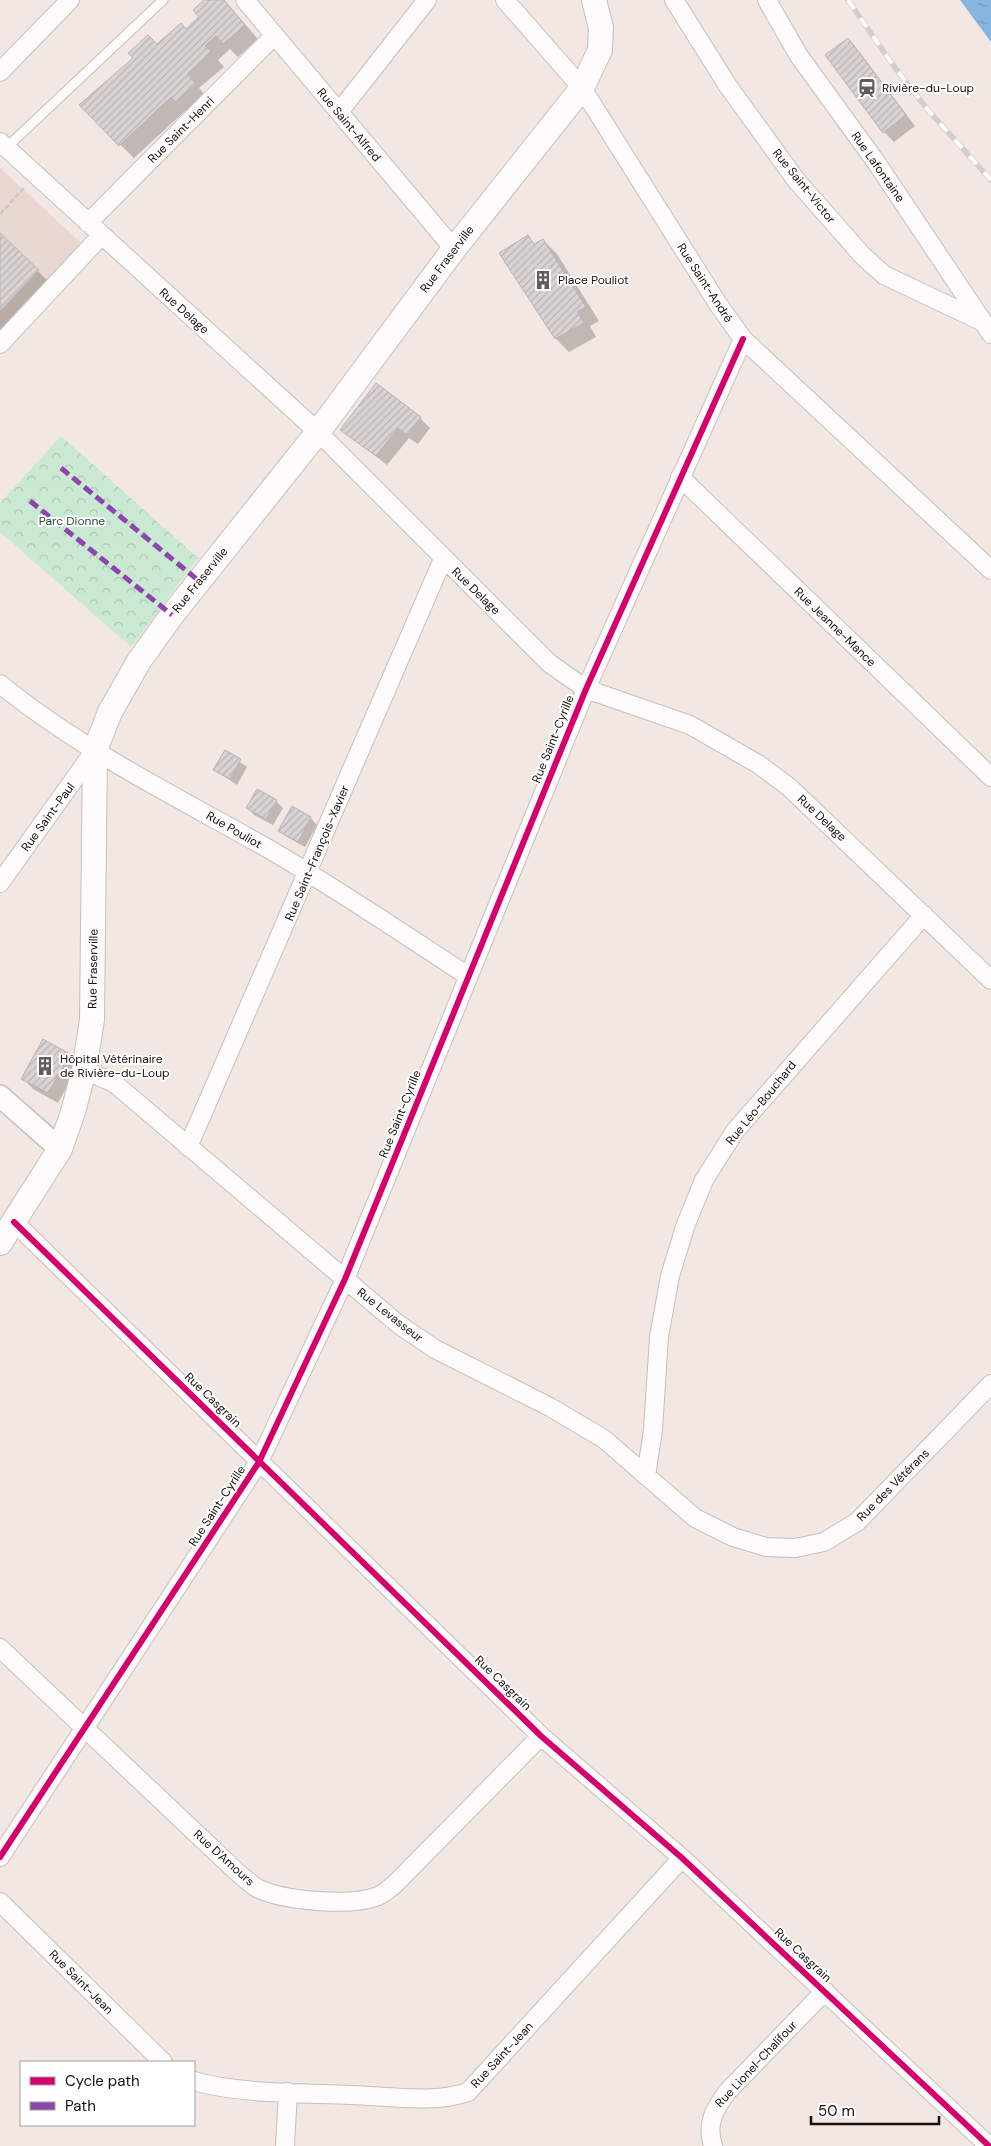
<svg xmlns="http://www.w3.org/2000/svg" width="991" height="2146" font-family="'DM Sans',sans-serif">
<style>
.education{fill:#e9d7d1}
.park{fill:url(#park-crowns)}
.water{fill:url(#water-ripples)}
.shadow{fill:#0003}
.building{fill:url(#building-hatch);stroke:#b9b3b4}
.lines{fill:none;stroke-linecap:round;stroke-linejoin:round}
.service-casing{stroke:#c7bfbb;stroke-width:11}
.minor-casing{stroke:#c7bfbb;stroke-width:20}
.tertiary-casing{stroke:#c7bfbb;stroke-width:24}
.secondary-casing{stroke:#c7bfbb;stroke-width:26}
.path{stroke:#cecbca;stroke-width:3;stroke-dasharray:5 2.5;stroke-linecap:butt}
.service{stroke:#fdfbfb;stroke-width:9}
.minor{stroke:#fdfbfb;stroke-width:18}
.tertiary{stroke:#fdfbfb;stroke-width:21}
.secondary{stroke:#fdfbfb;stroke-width:24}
.rail-casing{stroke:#d2cecd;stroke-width:5.5}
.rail{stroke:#fff;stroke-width:4;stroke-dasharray:11;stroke-linecap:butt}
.quiet{stroke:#8e44ad;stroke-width:5;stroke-dasharray:10 5;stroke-linecap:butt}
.cycleway-casing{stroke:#fff;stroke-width:9}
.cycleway{stroke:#d6006c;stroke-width:6}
.labels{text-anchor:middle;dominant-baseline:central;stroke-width:4;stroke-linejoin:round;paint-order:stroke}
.poi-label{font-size:12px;fill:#160f0c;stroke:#fff;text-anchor:start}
.street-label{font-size:12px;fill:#160f0c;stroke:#fff}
.park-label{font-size:12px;fill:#224b38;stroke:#fff}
</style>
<defs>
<pattern id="park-crowns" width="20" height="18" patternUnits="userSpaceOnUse" patternTransform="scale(1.25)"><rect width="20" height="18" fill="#cae9d3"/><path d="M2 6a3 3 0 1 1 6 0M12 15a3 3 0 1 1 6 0" fill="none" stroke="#adc7b4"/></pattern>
<pattern id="water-ripples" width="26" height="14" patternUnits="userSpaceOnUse" patternTransform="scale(1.25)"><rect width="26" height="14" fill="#86b5de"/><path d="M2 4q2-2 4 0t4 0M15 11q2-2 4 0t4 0" fill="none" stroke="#739abd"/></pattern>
<pattern id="building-hatch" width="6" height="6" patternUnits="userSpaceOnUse" patternTransform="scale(1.25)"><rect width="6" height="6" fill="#d9d3d4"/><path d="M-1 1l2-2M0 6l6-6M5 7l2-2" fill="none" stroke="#bab4b5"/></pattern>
</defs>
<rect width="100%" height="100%" fill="#f2e7e2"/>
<path class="education" d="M0,168L81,243L0,329Z"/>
<path class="park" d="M61,436L198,558L131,647L0,532V503Z"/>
<path class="water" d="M960,0H991V42Z"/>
<path class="shadow" d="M205,0H224L258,39L238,57L230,49L218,60L224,67L199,88L208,98L190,115L186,110L134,158L81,106L158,46L186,30L201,17Z
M848,39L858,50L915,126L894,142L884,132Z
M0,235L48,281L0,332Z
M528,237L536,245L543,240L557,254L599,321L590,326L596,337L569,352L556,339Z
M420,418L430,428L418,444L409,438L387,465L342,430Z
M225,752L247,767L237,785L215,770Z
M276,801L283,808L273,825L254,815L248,808Z
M292,808L311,818L317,825L305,847L287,837L280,831Z
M69,1055L79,1065L58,1103L33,1089L23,1078Z"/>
<path class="building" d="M204,0H224L245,25L223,44L216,36L205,46L212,52L187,74L196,84L176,102L171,97L119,146L79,105L133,58L128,53L148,35L157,44L181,23L186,29L199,17L193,10Z
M848,38L906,115L883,133L825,55Z
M0,233L39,270L0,311Z
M528,235L534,244L543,239L586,307L577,312L584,323L555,339L499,253Z
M376,383L421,417L407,435L398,428L376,456L340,430Z
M225,750L241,759L230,779L213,770Z
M257,789L277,800L266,819L246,808Z
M292,806L311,817L298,842L278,831Z
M43,1039L70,1054L48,1093L21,1079Z"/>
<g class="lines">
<g class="service-casing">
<path id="service" d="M6,148L163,0"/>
</g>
<g class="minor-casing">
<path id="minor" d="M245,0L454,249
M505,0L582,88L718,304L743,339L991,570
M674,0L728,86L796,180L862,255L884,275L981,321
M767,0L799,56L876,162L991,334
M0,72L70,0
M339,112L427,0
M0,142L318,432L549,663L586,689L690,725L758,764L789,787L991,980
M88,223L274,36
M0,344L101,236
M680,477L991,777
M0,684C81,750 177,797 267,848C336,888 402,933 468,976
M0,883L95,750
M84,1070L114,1083L398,1324L435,1349L550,1407L604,1439L695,1518L733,1537L766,1547L795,1548L824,1542L857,1522L991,1384
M188,1147L443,559
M14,1222L541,1736L682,1858L989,2146
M646,1476L653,1430L659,1337L670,1276L686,1224L704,1180L735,1131L924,915
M0,1648L236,1871C243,1877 250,1884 257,1888C283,1901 352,1907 378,1896C384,1894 389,1888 394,1885L541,1736
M0,1857L259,1462L345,1279L586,689L743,339
M0,1902L163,2062
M194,2081C238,2094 303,2093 350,2095C386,2096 434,2104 468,2092L682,1858
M285,2146L288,2092
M713,2146C706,2124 714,2110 727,2092L825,1991"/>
</g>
<g class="tertiary-casing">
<path id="tertiary" d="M0,1096L60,1149"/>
</g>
<g class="secondary-casing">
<path id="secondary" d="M0,1243L60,1149L73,1112L84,1070L92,1020L95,750L110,712L139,661L172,615L318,432L454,249L582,88L600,50L601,28L594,0"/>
</g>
<path class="path" d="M0,214L25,187"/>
<use href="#service" class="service"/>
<use href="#minor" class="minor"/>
<use href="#tertiary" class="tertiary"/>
<use href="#secondary" class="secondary"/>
<g class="rail-casing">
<path id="rail" d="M848,0L893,65L928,110L991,180"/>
</g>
<use href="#rail" class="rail"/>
<path class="quiet" d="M61,468L199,581
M30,501L172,615"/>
<g class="cycleway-casing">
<path id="cycleway" d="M14,1222L541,1736L682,1858L989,2146
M0,1857L259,1462L345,1279L586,689L743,339"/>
</g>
<use href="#cycleway" class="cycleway"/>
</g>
<defs>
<g id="station-bare" transform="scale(1.5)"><path d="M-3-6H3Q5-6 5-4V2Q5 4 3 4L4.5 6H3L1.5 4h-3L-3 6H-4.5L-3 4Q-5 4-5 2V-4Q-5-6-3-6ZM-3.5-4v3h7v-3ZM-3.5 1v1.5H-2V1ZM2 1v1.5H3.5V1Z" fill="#635b57" stroke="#fff" stroke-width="2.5" paint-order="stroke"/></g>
<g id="building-bare" transform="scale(1.5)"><path d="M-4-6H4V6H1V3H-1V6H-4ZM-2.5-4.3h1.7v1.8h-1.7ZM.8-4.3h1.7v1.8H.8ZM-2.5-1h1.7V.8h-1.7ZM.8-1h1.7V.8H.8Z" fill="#635b57" stroke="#fff" stroke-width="2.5" paint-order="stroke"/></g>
</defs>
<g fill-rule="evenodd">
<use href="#station-bare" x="867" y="88"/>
<use href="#building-bare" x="543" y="280"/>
<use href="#building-bare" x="45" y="1066"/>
</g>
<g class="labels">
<g class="poi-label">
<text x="882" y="88">Rivière-du-Loup</text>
<text x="558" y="280">Place Pouliot</text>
<text x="60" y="1059">Hôpital Vétérinaire<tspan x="60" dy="14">de Rivière-du-Loup</tspan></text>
</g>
<g class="street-label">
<text transform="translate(349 125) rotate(50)">Rue Saint-Alfred</text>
<text transform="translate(181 130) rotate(-45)">Rue Saint-Henri</text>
<text transform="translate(878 167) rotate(55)">Rue Lafontaine</text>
<text transform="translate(804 186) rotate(51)">Rue Saint-Victor</text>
<text transform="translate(447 259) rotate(-53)">Rue Fraserville</text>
<text transform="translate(705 283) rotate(57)">Rue Saint-André</text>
<text transform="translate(184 311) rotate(42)">Rue Delage</text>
<text transform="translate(200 580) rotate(-51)">Rue Fraserville</text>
<text transform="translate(476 591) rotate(44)">Rue Delage</text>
<text transform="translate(835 627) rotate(44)">Rue Jeanne-Mance</text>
<text transform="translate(553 739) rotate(-68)">Rue Saint-Cyrille</text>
<text transform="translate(48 817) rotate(-54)">Rue Saint-Paul</text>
<text transform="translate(822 818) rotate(43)">Rue Delage</text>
<text transform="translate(234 830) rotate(30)">Rue Pouliot</text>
<text transform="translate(317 853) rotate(-67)">Rue Saint-François-Xavier</text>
<text transform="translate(93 969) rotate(-89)">Rue Fraserville</text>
<text transform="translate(761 1103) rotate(-51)">Rue Léo-Bouchard</text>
<text transform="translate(400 1114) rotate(-68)">Rue Saint-Cyrille</text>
<text transform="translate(390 1315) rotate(38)">Rue Levasseur</text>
<text transform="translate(213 1400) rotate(44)">Rue Casgrain</text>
<text transform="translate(893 1485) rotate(-45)">Rue des Vétérans</text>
<text transform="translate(217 1506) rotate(-57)">Rue Saint-Cyrille</text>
<text transform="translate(503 1683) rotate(44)">Rue Casgrain</text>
<text transform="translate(224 1858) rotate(42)">Rue D'Amours</text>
<text transform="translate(803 1955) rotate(43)">Rue Casgrain</text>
<text transform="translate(81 1982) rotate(45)">Rue Saint-Jean</text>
<text transform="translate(502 2055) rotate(-47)">Rue Saint-Jean</text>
<text transform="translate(756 2064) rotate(-47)">Rue Lionel-Chalifour</text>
</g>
<g class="park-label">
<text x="72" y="521">Parc Dionne</text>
</g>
</g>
<rect x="20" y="2061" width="175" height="65" fill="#ffffff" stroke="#a29f9e"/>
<rect x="30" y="2077" width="25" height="8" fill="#d6006c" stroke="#a29f9e"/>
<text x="65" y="2086" font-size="15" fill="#160f0c">Cycle path</text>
<rect x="30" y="2102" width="25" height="8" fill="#8e44ad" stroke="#a29f9e"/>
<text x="65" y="2111" font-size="15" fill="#160f0c">Path</text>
<path d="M811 2116v8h128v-8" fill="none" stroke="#160f0c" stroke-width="2.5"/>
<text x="818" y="2116" font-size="15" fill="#160f0c" stroke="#ffffff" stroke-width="4" paint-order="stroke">50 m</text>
</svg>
